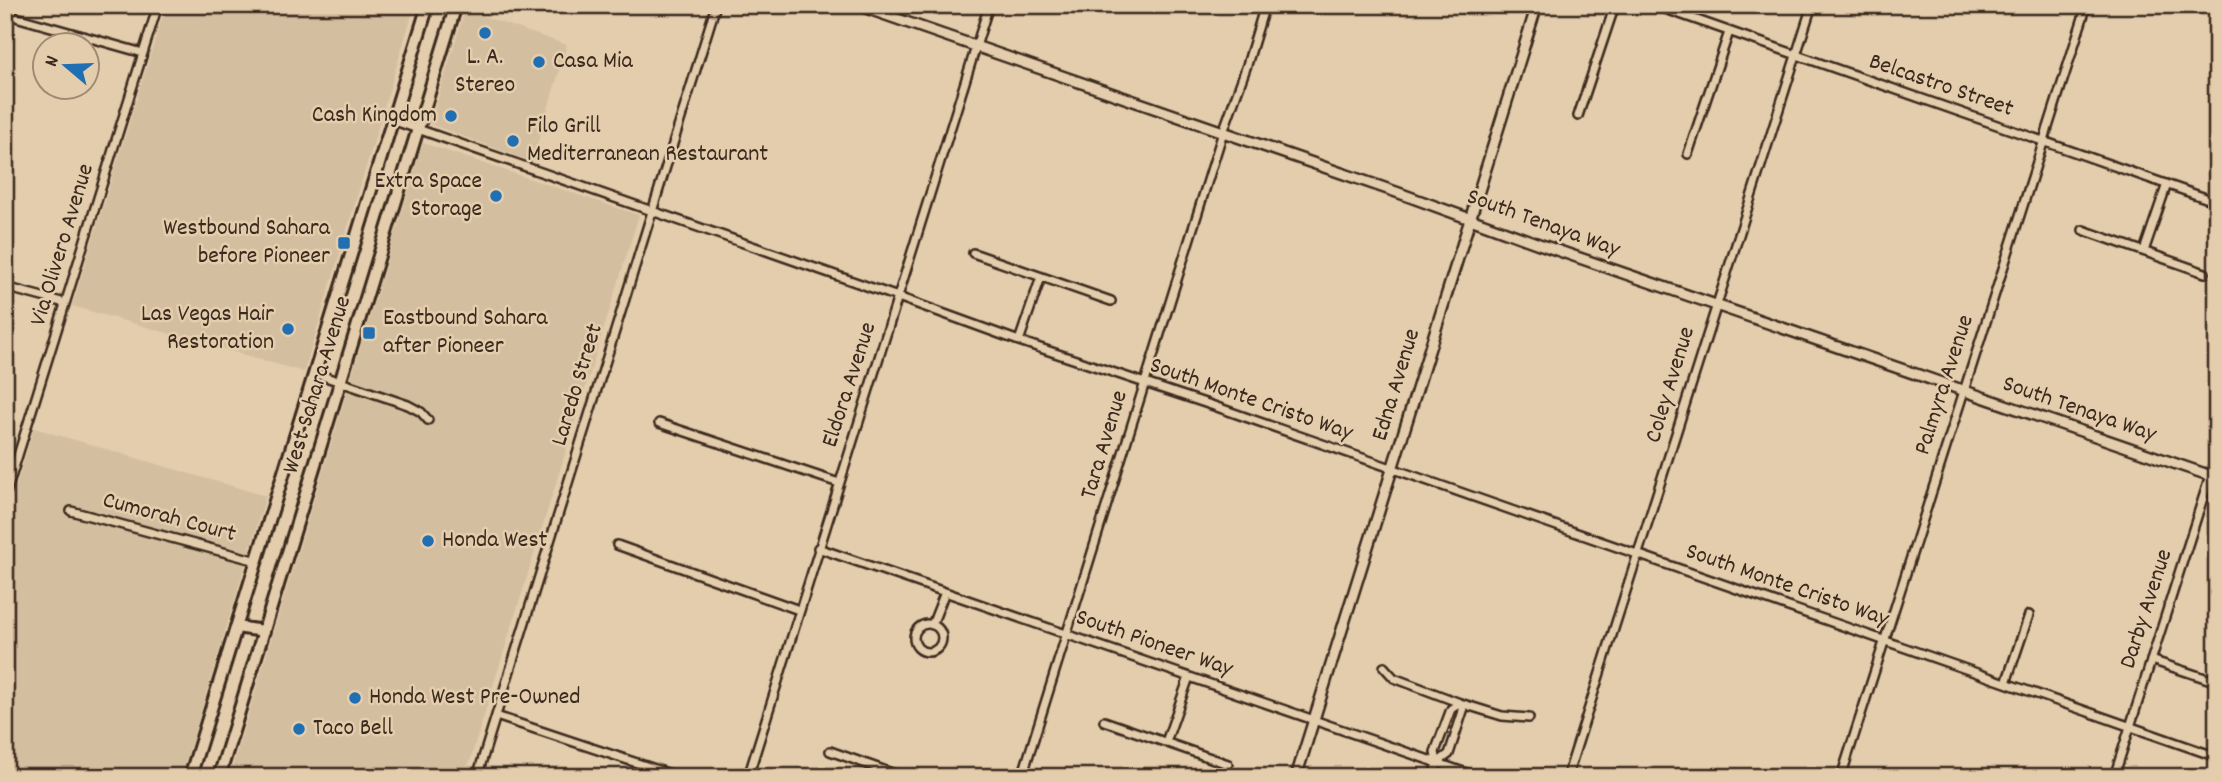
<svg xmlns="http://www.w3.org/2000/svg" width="2222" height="782" font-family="Dekko,sans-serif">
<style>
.built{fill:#d4bea0}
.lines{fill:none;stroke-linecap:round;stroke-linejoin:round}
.minor-casing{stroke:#3b2a1e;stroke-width:12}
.tertiary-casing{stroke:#3b2a1e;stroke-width:14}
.primary-casing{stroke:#3b2a1e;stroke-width:16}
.minor{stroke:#e4cdad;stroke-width:7}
.tertiary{stroke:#e4cdad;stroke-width:9}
.primary{stroke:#e4cdad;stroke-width:10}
.poi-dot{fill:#1f6fb2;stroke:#e4cdad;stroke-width:2.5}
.labels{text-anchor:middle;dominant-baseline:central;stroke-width:5;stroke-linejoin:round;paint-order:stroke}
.poi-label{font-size:24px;fill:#3b2a1e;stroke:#e4cdad;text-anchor:start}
.street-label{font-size:24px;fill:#3b2a1e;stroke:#e4cdad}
</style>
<rect width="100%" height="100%" fill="#e4cdad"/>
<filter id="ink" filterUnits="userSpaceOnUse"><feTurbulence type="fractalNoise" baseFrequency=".0143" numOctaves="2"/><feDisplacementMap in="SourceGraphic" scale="14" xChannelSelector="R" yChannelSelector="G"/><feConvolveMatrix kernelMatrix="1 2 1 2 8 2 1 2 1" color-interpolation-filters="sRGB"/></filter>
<g filter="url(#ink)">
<path class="built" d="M166,5H415L304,372L72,306Z
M465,10L567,45L532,162L430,124Z
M423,143L639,215L465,777H229Z
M34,428L266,496L181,777H5V730L14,698L5,695V521Z"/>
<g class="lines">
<g class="minor-casing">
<path id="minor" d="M1654,5L2217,202
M5,14L143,53
M1578,116L1615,5
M392,120L898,297L1019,341L1214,406L2217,757
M1688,154L1729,32
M2083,230L2205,273
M2144,251L2167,184
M973,253L1111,301
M5,287L65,303
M1019,341L1041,277
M314,373L408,405L421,412L428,420
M659,423L839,483
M5,497L158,5
M71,511L257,561
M617,545L799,610
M818,548L1478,777
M914 638a14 14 0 1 1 28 0a14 14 0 1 1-28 0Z
M932,625L945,592
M2151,660L2217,682
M1384,667L1394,678L1460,703L1502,716L1529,718
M2006,683L2029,615
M496,716L679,777
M1104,721L1228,764
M1166,742L1189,677
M830,751L903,777
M477,777L716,5
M748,777L989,5
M1022,777L1223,132L1247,65L1265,5
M1433,777L1437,763L1435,752L1451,709L1460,703L1463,711L1449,754L1437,763
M1567,777L1812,5
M1841,777L2087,5
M2114,777L2217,454"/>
</g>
<g class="tertiary-casing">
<path id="tertiary" d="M857,5L1399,193L1539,244L2217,478
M1296,777L1537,5"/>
</g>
<g class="primary-casing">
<path id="primary" d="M236,627L264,631
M190,777L428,5
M219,777L456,5"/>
</g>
<use href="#minor" class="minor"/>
<use href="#tertiary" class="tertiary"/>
<use href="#primary" class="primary"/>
</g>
</g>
<g class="poi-dot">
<circle cx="485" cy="33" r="7"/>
<circle cx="539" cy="62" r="7"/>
<circle cx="451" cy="116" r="7"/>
<circle cx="513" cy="141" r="7"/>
<circle cx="496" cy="196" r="7"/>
<rect x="337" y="236" width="14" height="14" rx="3.5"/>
<circle cx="288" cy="329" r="7"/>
<rect x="362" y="326" width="14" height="14" rx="3.5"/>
<circle cx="428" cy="541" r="7"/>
<circle cx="355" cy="698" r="7"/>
<circle cx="299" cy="729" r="7"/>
</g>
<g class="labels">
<g class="poi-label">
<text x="485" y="58" text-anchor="middle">L. A.<tspan x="485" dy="28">Stereo</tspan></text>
<text x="553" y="62">Casa Mia</text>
<text x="437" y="116" text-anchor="end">Cash Kingdom</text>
<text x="527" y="127">Filo Grill<tspan x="527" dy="28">Mediterranean Restaurant</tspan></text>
<text x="482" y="182" text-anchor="end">Extra Space<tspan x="482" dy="28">Storage</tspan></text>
<text x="330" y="229" text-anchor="end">Westbound Sahara<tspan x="330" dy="28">before Pioneer</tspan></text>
<text x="274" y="315" text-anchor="end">Las Vegas Hair<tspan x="274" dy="28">Restoration</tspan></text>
<text x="383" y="319">Eastbound Sahara<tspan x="383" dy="28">after Pioneer</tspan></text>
<text x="442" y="541">Honda West</text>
<text x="369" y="698">Honda West Pre-Owned</text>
<text x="313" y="729">Taco Bell</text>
</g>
<g class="street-label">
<text transform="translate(1941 86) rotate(19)">Belcastro Street</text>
<text transform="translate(1543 224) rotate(20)">South Tenaya Way</text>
<text transform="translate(63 245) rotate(-73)">Via Olivero Avenue</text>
<text transform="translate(318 385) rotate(-73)">West Sahara Avenue</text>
<text transform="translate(578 385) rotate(-73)">Laredo Street</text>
<text transform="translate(850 385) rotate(-72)">Eldora Avenue</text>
<text transform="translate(1397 385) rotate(-73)">Edna Avenue</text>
<text transform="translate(1671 385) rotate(-73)">Coley Avenue</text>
<text transform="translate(1945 385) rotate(-72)">Palmyra Avenue</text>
<text transform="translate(1251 400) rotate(19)">South Monte Cristo Way</text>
<text transform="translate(2079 410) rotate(19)">South Tenaya Way</text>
<text transform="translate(1105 445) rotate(-73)">Tara Avenue</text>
<text transform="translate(169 518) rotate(15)">Cumorah Court</text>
<text transform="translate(1787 586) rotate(19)">South Monte Cristo Way</text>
<text transform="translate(2147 609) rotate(-72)">Darby Avenue</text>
<text transform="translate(1154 644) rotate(19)">South Pioneer Way</text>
</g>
</g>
<rect width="2222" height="782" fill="none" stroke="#e4cdad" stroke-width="28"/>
<rect x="14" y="14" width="2194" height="754" fill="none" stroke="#3b2a1e" stroke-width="2.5" filter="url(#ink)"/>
<g transform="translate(66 66) rotate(289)"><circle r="33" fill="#e4cdad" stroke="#a08c74" stroke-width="2"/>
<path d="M0-5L12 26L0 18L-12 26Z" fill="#1f6fb2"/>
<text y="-10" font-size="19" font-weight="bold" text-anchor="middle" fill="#3b2a1e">N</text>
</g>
</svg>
